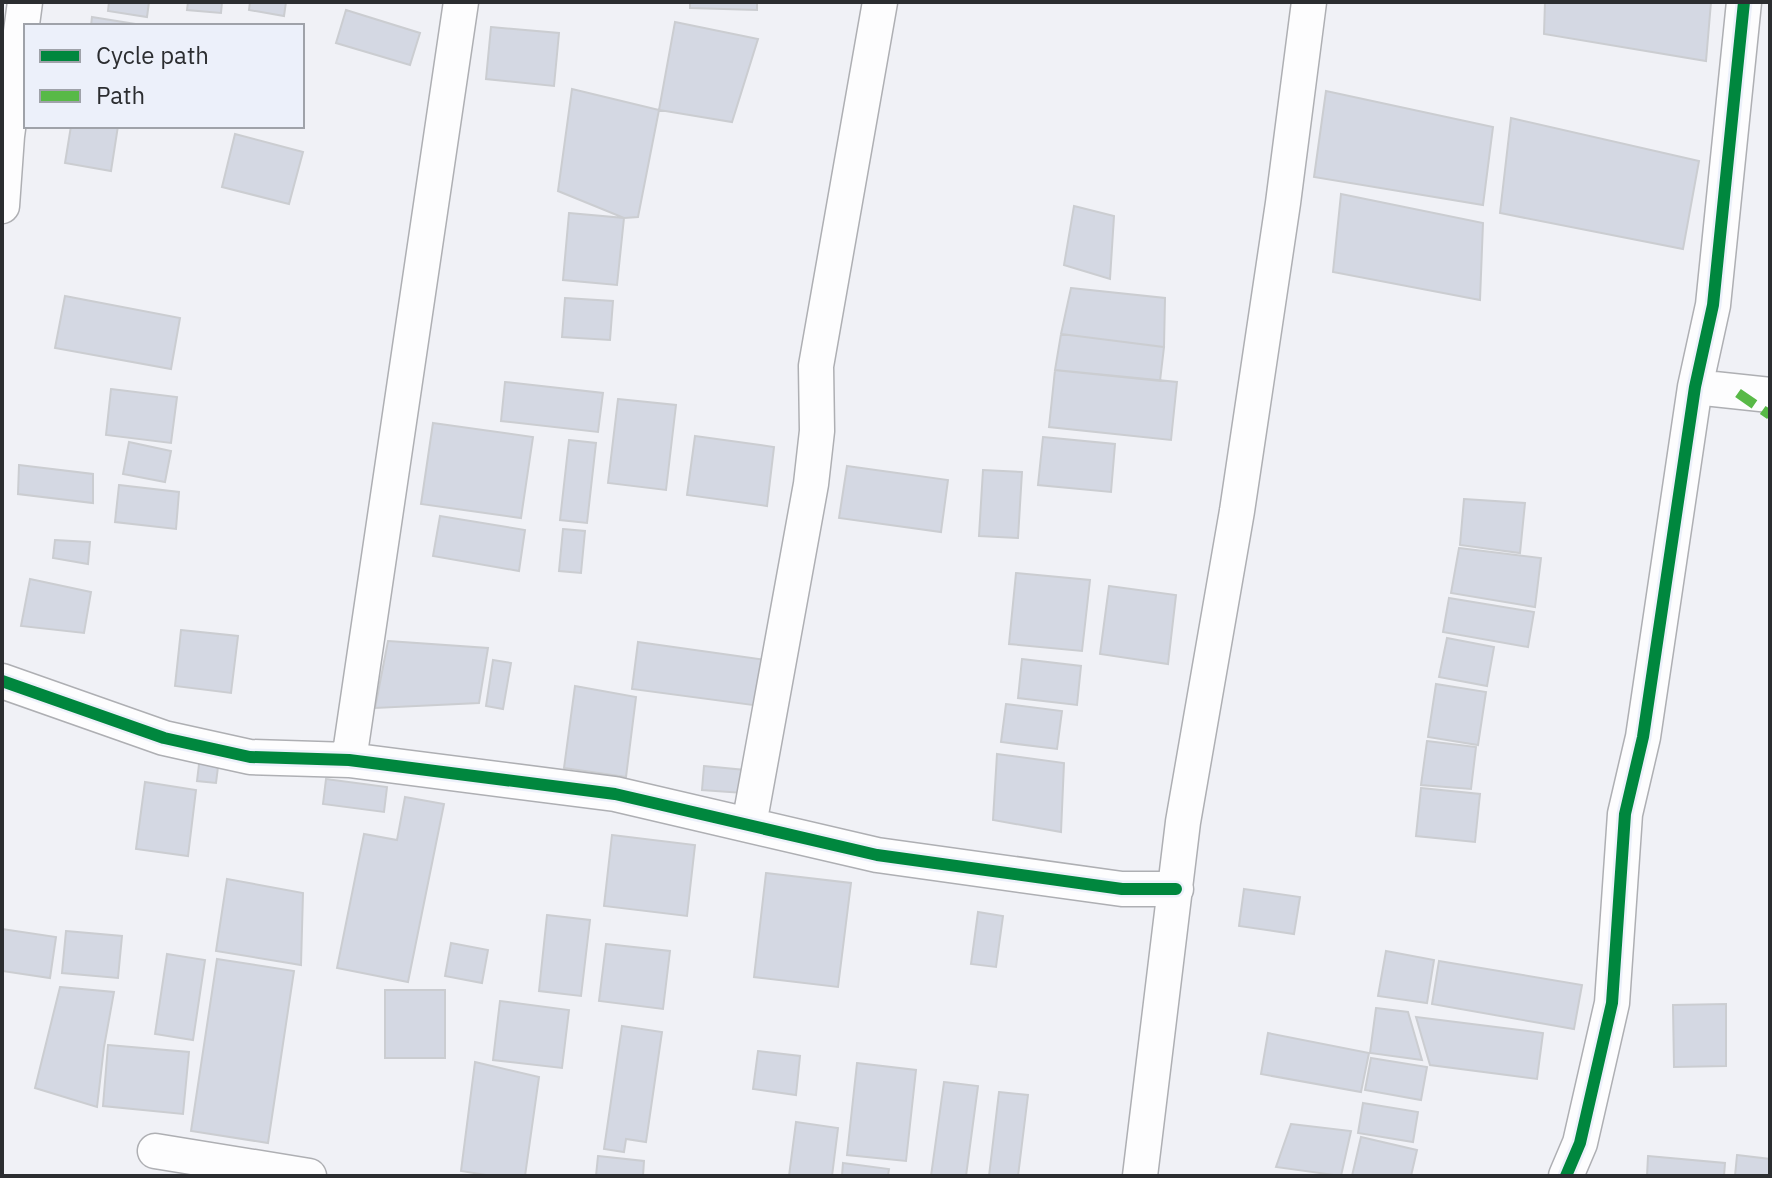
<svg xmlns="http://www.w3.org/2000/svg" width="1772" height="1178" font-family="'IBM Plex Sans',sans-serif">
<style>
.building{fill:#d4d8e3;stroke:#cbcdd1;stroke-width:2}
.lines{fill:none;stroke-linecap:round;stroke-linejoin:round}
.minor-casing{stroke:#aeafb3;stroke-width:37}
.minor{stroke:#fdfdfe;stroke-width:34}
.quiet{stroke:#58b947;stroke-width:10;stroke-dasharray:20 10;stroke-linecap:butt}
.cycleway-casing{stroke:#ecf0fa;stroke-width:17}
.cycleway{stroke:#00873e;stroke-width:12}
</style>
<rect width="100%" height="100%" fill="#f0f1f6"/>
<path class="building" d="M109,2H149L147,17L108,11Z
M188,2H222L221,13L187,10Z
M250,2H286L284,16L249,10Z
M690,2H757V10L690,8Z
M1545,2H1711L1706,61L1544,34Z
M346,10L420,33L410,65L336,43Z
M92,17L148,26H91Z
M675,22L758,39L732,122L659,110Z
M491,27L559,33L554,86L486,79Z
M572,89L659,110L638,217L624,218L558,191Z
M1326,91L1493,127L1483,205L1314,177Z
M1511,118L1699,161L1683,249L1500,213Z
M71,126H118L111,171L65,163Z
M235,134L303,152L289,204L222,187Z
M1341,194L1483,223L1480,300L1333,272Z
M1074,206L1114,216L1110,279L1064,265Z
M569,213L624,218L617,285L563,280Z
M1071,288L1165,298L1164,347L1061,334Z
M65,296L180,318L171,369L55,348Z
M565,298L613,301L610,340L562,337Z
M1061,334L1164,347L1160,381L1055,370Z
M1055,370L1177,382L1171,440L1049,427Z
M505,382L603,393L598,432L501,421Z
M111,389L177,397L171,443L106,435Z
M618,399L676,405L666,490L608,483Z
M433,423L533,437L521,518L421,504Z
M695,436L774,447L767,506L687,495Z
M1043,437L1115,444L1111,492L1038,485Z
M569,440L596,443L587,523L560,520Z
M129,442L171,451L165,482L123,474Z
M19,465L93,474V503L18,494Z
M847,466L948,480L941,532L839,518Z
M983,470L1022,472L1018,538L979,536Z
M119,485L179,492L176,529L115,522Z
M1464,499L1525,503L1520,553L1460,545Z
M440,516L525,530L519,571L433,556Z
M563,529L585,531L581,573L559,571Z
M55,540L90,542L88,564L53,558Z
M1459,548L1541,558L1535,607L1451,593Z
M1016,573L1090,580L1082,651L1009,644Z
M30,579L91,592L84,633L21,626Z
M1109,586L1176,595L1168,664L1100,654Z
M1449,598L1534,612L1528,647L1443,632Z
M181,630L238,636L231,693L175,686Z
M1447,638L1494,647L1487,686L1439,677Z
M388,641L488,648L479,703L375,708Z
M638,642L766,660L760,706L632,689Z
M1022,659L1081,666L1077,705L1018,698Z
M493,660L511,663L503,709L486,706Z
M1436,684L1486,692L1478,745L1428,737Z
M575,686L636,697L626,777L564,768Z
M1006,704L1062,711L1057,749L1001,742Z
M1427,741L1476,747L1471,789L1421,785Z
M997,754L1064,763L1061,832L993,820Z
M200,756L219,759L216,783L197,781Z
M704,766L745,770L743,793L702,790Z
M326,779L387,787L384,812L323,804Z
M145,782L196,790L188,856L136,849Z
M1421,788L1480,794L1475,842L1416,836Z
M405,797L444,804L408,982L337,968L364,834L397,840Z
M612,835L695,845L687,916L604,906Z
M766,873L851,883L838,987L754,977Z
M227,879L303,893L301,965L216,951Z
M1244,889L1300,897L1294,934L1239,926Z
M978,912L1003,916L996,967L971,964Z
M547,915L590,920L581,996L539,991Z
M2,929L56,937L50,978L2,971Z
M66,931L122,936L118,978L62,973Z
M451,943L488,950L482,983L445,976Z
M606,944L670,951L663,1009L599,1001Z
M1386,951L1434,960L1427,1003L1378,996Z
M167,954L205,960L193,1040L155,1034Z
M217,959L294,971L268,1143L191,1131Z
M1439,961L1582,985L1574,1029L1432,1004Z
M60,987L114,992L104,1047L97,1107L35,1088Z
M385,990H445V1058H385Z
M500,1001L569,1010L562,1068L493,1060Z
M1726,1004V1066L1674,1067L1673,1005Z
M1376,1008L1408,1012L1422,1060L1370,1053Z
M1416,1017L1543,1033L1537,1079L1430,1065Z
M622,1026L662,1032L646,1142L626,1139L624,1152L604,1149Z
M1268,1033L1369,1053L1361,1092L1261,1074Z
M108,1045L189,1052L183,1114L103,1106Z
M758,1051L800,1056L796,1095L753,1089Z
M1371,1058L1427,1067L1421,1100L1365,1090Z
M475,1062L539,1077L525,1176H492L461,1171Z
M857,1063L916,1070L906,1161L847,1155Z
M944,1082L978,1086L966,1176H931Z
M999,1092L1028,1095L1018,1176H989Z
M1363,1103L1418,1112L1413,1142L1358,1133Z
M796,1122L838,1128L832,1176H789Z
M1291,1124L1351,1131L1341,1176L1276,1167Z
M1361,1137L1417,1150L1411,1176H1352Z
M1737,1155L1770,1159V1176H1735Z
M598,1156L644,1161L643,1176H596Z
M1648,1156L1725,1163L1724,1176H1647Z
M843,1163L889,1169L888,1176H842Z"/>
<g class="lines">
<g class="minor-casing">
<path id="minor" d="M2,206L7,136L25,2
M1695,387L1770,395
M2,681L164,738L250,757L349,760L615,794L877,855L1122,889H1176
M349,760L461,2
M749,825L811,484L817,431L816,366L880,2
M155,1151L309,1176
M1140,1176L1183,822L1237,511L1283,203L1309,2
M1566,1176L1580,1143L1612,1003L1625,814L1643,737L1695,387L1713,305L1744,2"/>
</g>
<use href="#minor" class="minor"/>
<path class="quiet" d="M1738,393L1770,415"/>
<g class="cycleway-casing">
<path id="cycleway" d="M2,681L164,738L250,757L349,760L615,794L877,855L1122,889H1176
M1566,1176L1580,1143L1612,1003L1625,814L1643,737L1695,387L1713,305L1744,2"/>
</g>
<use href="#cycleway" class="cycleway"/>
</g>
<rect width="1772" height="1178" fill="none" stroke="#2b2d30" stroke-width="8"/>
<rect x="24" y="24" width="280" height="104" fill="#ecf0fa" stroke="#9fa2a9" stroke-width="2"/>
<rect x="40" y="50" width="40" height="12" fill="#00873e" stroke="#9fa2a9" stroke-width="2"/>
<text x="96" y="64" font-size="24" fill="#2b2d30">Cycle path</text>
<rect x="40" y="90" width="40" height="12" fill="#58b947" stroke="#9fa2a9" stroke-width="2"/>
<text x="96" y="104" font-size="24" fill="#2b2d30">Path</text>
</svg>
